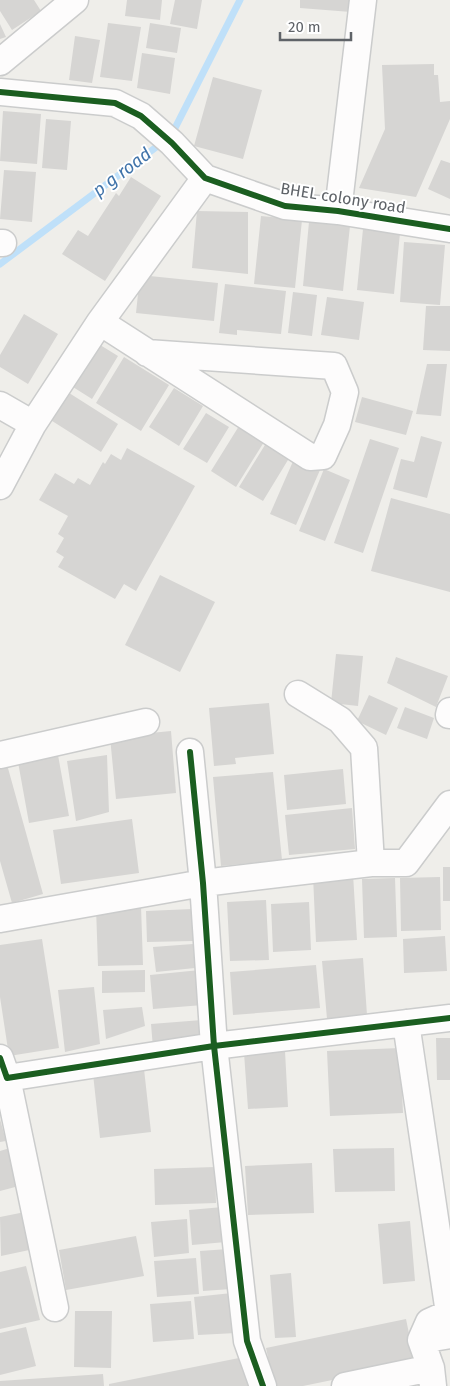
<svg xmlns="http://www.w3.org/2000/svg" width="450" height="1386" font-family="'Fira Sans',sans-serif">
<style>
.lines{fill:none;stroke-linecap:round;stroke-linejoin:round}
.stream{stroke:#bfe0f9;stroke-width:7}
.building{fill:#d6d5d3}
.minor-casing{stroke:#cbcccc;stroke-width:29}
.minor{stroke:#fdfcfc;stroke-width:26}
.cycleway-casing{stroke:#fff;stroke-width:9}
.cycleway{stroke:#1b5e20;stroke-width:6}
.labels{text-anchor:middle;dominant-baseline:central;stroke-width:4;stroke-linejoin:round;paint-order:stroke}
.street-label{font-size:16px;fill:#5f6368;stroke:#fff}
.water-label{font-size:18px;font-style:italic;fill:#4174aa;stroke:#fff}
</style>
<rect width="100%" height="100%" fill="#efeeea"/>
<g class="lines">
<path class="stream" d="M0,264L171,136L240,0"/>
</g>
<path class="building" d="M0,0H34L41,11L12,30L0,11Z
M127,0H162L160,20L125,16Z
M175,0H202L197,29L170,24Z
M300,0H351V12L300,8Z
M108,23L141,27L132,81L100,77Z
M150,23L181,28L177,53L146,48Z
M0,24L6,37L0,39Z
M75,36L100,40L92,83L69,80Z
M142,53L175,58L170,94L137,88Z
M434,64V75H438L440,102L450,101V119L416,197L359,188L385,129L382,65Z
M213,77L262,90L243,159L194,146Z
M3,111L41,114L37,164L0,161Z
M46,119L71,121L67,170L42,168Z
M441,160L450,163V199L428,189Z
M4,170L36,172L32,222L0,219Z
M131,177L161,196L105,281L62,254L78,230L88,236L116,193L119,196Z
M197,211L248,212V274L192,268Z
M261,216L302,220L295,288L254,284Z
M309,222L350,226L343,291L303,286Z
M363,229L400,233L394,294L357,290Z
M404,242L445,245L440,305L400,302Z
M140,275L218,283L214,321L136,313Z
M225,284L286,291L281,334L237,330V335L219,333Z
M293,292L317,295L312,336L288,333Z
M327,297L364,302L359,340L321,335Z
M426,306H450V351L423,350Z
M24,314L58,334L28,384L0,367V355Z
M92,340L118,356L92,399L65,382Z
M124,357L169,385L141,431L96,403Z
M427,364H447L441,416L416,414Z
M174,388L203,406L179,446L149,427Z
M66,391L118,424L101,452L49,419Z
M362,397L413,411L406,435L355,422Z
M206,413L229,427L207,463L183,449Z
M239,426L264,442L236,487L211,471Z
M421,436L442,442L427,498L393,489L401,459L414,462Z
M370,439L399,448L363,553L334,543Z
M268,440L291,455L263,501L239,487Z
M127,448L195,486L136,591L124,584L115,599L58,567L64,557L56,552L64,538L58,534L68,516L39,500L55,473L74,484L78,478L90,485L103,462L105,464L111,454L121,460Z
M294,459L320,470L296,525L270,514Z
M324,469L350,480L325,541L299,531Z
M391,498L450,514V592L371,571Z
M160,575L215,602L180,672L125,645Z
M336,654L363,656L358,706L331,703Z
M396,657L448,676L436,707L387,683Z
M369,695L398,708L386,735L357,721Z
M269,703L274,754L235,758L236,764L214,766L209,708Z
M405,707L434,718L427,739L397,728Z
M171,731L176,793L116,799L110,737Z
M58,755L69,816L29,823L18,762Z
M107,755L109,812L76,821L67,761Z
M6,761L43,894L12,903L0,861V762Z
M343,769L346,804L287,810L284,775Z
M273,772L282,860L221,866L213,777Z
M352,808L355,849L289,855L285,815Z
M132,819L139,873L61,884L53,830Z
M443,867H450V901H443Z
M353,874L357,940L316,942L313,876Z
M440,877L441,930L401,931L400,878Z
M395,878L397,937L364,938L362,879Z
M266,900L269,960L230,961L227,902Z
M309,902L311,950L273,952L271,904Z
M141,906L143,965L98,966L96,907Z
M192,909L193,941L147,942L146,911Z
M445,936L447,971L404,973L403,939Z
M42,939L59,1048L9,1056L0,997V945Z
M193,944L195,968L156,972L153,947Z
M363,958L367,1015L327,1019L322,961Z
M316,965L320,1008L233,1015L230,972Z
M145,970V992L102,993V971Z
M200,970L203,1005L153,1009L150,975Z
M94,987L100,1044L65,1052L58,990Z
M142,1007L145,1026L106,1039L103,1010Z
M202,1020L204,1043L153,1048L151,1024Z
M436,1038H450V1080H437Z
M400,1048L403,1113L330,1116L327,1051Z
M285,1051L288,1107L248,1109L244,1053Z
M144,1069L151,1132L100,1138L93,1074Z
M0,1119L6,1141L0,1142Z
M10,1148L19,1186L0,1191V1151Z
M394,1148L395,1191L335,1192L333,1149Z
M312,1163L314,1213L248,1215L245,1166Z
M215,1167L216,1203L155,1205L154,1169Z
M223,1207L226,1242L192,1245L189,1210Z
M25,1212L34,1249L1,1256L0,1217Z
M187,1219L189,1253L154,1257L151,1222Z
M410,1221L415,1281L383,1284L378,1224Z
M136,1236L144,1276L66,1290L59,1250Z
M228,1249L231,1289L203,1291L200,1251Z
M196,1258L199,1294L157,1297L154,1261Z
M26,1266L40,1320L0,1329V1272Z
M291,1273L296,1337L275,1338L270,1275Z
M232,1293L236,1333L198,1335L194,1297Z
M191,1301L194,1339L153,1342L150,1304Z
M75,1311H112L111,1368L74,1367Z
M406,1319L415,1363L303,1386H274L266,1348Z
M26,1327L36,1366L0,1375V1333Z
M249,1356L255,1386H109V1384Z
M103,1374L104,1386H0V1381Z"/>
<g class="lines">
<g class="minor-casing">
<path id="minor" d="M0,62L75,0
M0,92L115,103L141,116L172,143L205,178L285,206L338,211L450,229
M338,211L363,0
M0,243H3
M100,322L310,457L323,456L337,425L345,392L334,366L147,353
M0,405L33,424
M0,486L33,424L100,322L205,178
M298,694L340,720L364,748L371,863
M449,715L450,711
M190,752L203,883L214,1046L450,1018
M0,755L146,722
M0,919L203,883L371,863H406L450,804
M406,1023L449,1313L429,1322L421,1340L431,1368L433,1386
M0,1058L7,1078L214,1046L247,1341L263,1386
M7,1078L55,1308
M421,1340L450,1335
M345,1386L431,1368"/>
</g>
<use href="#minor" class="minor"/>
<g class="cycleway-casing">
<path id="cycleway" d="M0,92L115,103L141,116L172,143L205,178L285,206L338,211L450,229
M190,752L203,883L214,1046L450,1018
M0,1058L7,1078L214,1046L247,1341L263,1386"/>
</g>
<use href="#cycleway" class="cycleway"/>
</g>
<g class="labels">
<g class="street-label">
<text transform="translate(343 198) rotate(9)">BHEL colony road</text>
</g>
<g class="water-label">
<text transform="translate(122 172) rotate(-37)">p g road</text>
</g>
</g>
<path d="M280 32v8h71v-8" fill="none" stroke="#5f6368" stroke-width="2.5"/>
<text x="288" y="32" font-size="15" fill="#5f6368" stroke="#ffffff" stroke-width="4" paint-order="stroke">20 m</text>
</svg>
